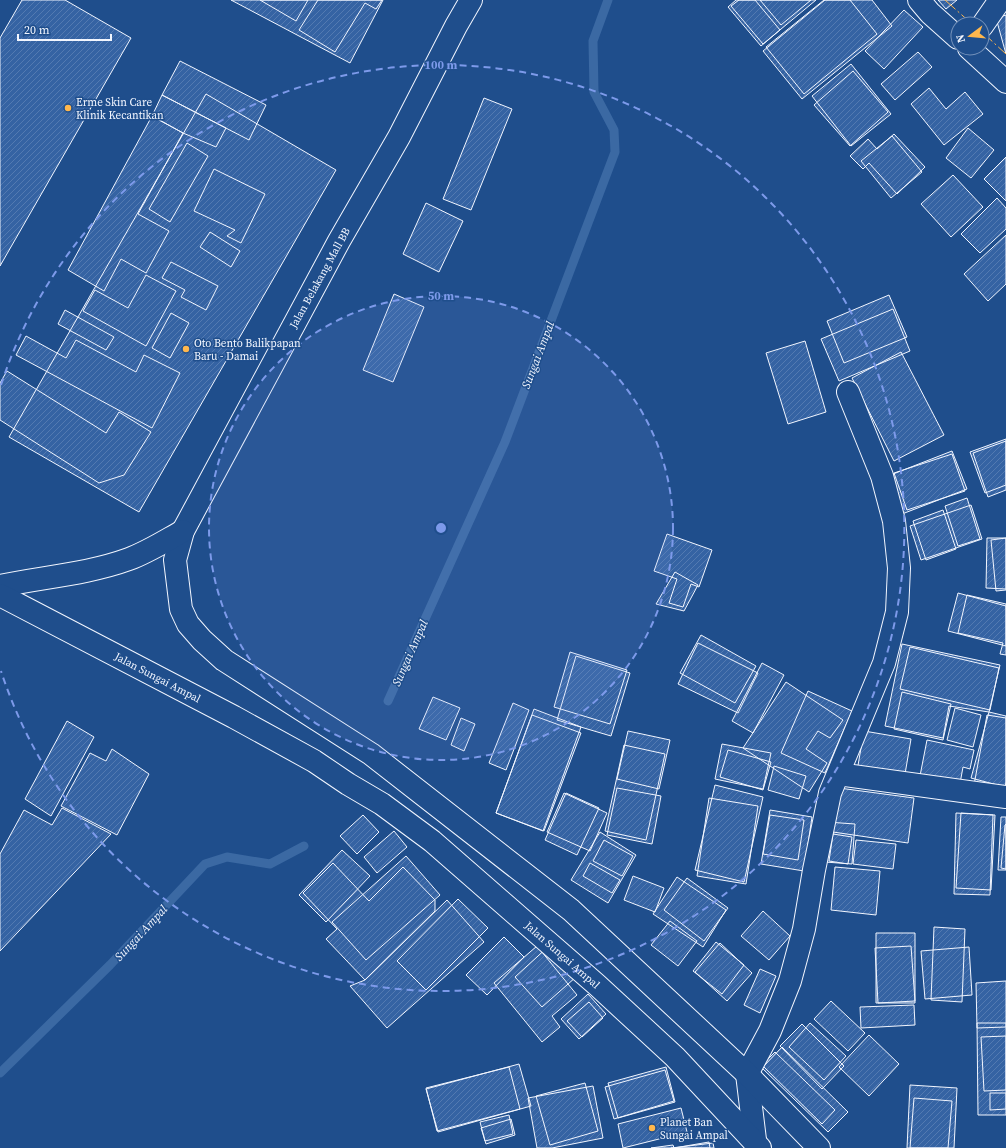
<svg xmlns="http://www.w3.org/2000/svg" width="1006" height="1148" font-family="'Source Serif 4',serif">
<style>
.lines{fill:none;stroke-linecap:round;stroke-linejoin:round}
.stream{stroke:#3b69a3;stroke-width:9}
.building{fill:url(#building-hatch);stroke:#f2f6ff}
.minor-casing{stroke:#f2f6ff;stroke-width:24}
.major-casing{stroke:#f2f6ff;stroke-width:24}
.minor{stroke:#1f4e8c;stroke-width:22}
.major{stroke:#1f4e8c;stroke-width:22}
.power{stroke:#ffb74d;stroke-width:1;stroke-dasharray:14 3 2 3;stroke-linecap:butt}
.ring{fill:none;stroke:#7d9aea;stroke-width:2;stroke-dasharray:7 5}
.poi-dot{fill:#ffb74d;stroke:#1f4e8c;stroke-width:1.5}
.labels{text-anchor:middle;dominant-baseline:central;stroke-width:3;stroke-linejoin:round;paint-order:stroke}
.poi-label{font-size:11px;fill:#f2f6ff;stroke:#1f4e8c;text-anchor:start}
.street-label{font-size:11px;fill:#f2f6ff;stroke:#1f4e8c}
.water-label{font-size:12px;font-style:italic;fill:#f2f6ff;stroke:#1f4e8c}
.centre{fill:#7d9aea;stroke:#1f4e8c;stroke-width:2}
.ring-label{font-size:12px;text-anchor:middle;font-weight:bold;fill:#7d9aea;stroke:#1f4e8c;stroke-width:3;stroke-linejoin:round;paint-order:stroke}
</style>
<defs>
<pattern id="building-hatch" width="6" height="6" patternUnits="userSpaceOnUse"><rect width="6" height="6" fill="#3563a3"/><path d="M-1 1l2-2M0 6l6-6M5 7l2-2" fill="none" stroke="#537ab1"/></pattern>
</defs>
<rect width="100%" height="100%" fill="#1f4e8c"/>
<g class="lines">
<path class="stream" d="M388,701L505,442L615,152L614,130L594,92L593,41L608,0
M0,1073L110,965L205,864L227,857L270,864L304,846"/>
</g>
<path class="building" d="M22,0H65L131,38L0,266V38Z
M231,0H383L350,63Z
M260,0H308L296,21Z
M318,0H382L376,9L365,3L335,52L299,30Z
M736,0H755L780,30L761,46L728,7Z
M739,0H816L763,44L731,6Z
M760,0H811L781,25Z
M824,0H850L877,34L804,94L766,47Z
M825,0H872L892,26L802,99L763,51Z
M938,0H957L946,9Z
M904,10L923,27L884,69L865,51Z
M1006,15V54L996,18Z
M918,52L932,67L895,100L881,84Z
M180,61L266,105L249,140L162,95Z
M851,64L891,114L851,146L812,96Z
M853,71L888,112L850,146L814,105Z
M929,88L946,109L965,92L983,114L944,145L911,104Z
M206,94L336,170L139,512L9,437Z
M162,95L226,128L216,147L183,133L152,116Z
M484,98L512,109L471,210L443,199Z
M152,116L183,133L138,214L169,231L146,273L121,259L104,291L68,270Z
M968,128L994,150L971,178L946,158Z
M894,134L925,167L897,194L869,163L863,169L850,156L868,139L877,149Z
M892,136L922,172L891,198L861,161Z
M187,143L208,156L170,222L149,209Z
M1006,157V201L984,179Z
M214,169L265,194L241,243L227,236L235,230L194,211Z
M953,175L983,207L951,237L921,204Z
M997,198L1006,208V229L980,253L961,234Z
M426,203L463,221L439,272L403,254Z
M210,232L240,251L231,267L200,247Z
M1006,235V284L988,301L964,274Z
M171,262L218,286L206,310L181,297L185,290L162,278Z
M146,275L176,291L146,346L83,311L95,290L128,308Z
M394,294L424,307L393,382L363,370Z
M889,295L907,337L844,363L827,321Z
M893,309L910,351L839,381L821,339Z
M65,310L114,337L106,350L58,324Z
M171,313L189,323L170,358L152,348Z
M26,336L66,358L76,340L136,372L144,355L180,373L152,428L16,355Z
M805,341L826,412L788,424L766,353Z
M901,352L944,435L894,461L852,378Z
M7,371L106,433L119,412L151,432L124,475L99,483L0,420V383Z
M1006,439V485L985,493L970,452Z
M1006,441V490L988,497L973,453Z
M952,451L967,489L902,514L888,476Z
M952,454L965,491L907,510L894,473Z
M967,498L980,539L958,546L945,506Z
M971,505L982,539L921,560L910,526Z
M943,510L956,549L926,560L913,521Z
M667,534L712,550L699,587L691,584L683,607L669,603L677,579L654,571Z
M987,538H1006V589L986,588Z
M1006,538V590L996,591L991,540Z
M675,572L698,585L684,611L656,604Z
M958,593L1006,606V646L948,631Z
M967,595L1006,604V655L1000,654L1003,643L958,633Z
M701,635L756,666L735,703L680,673Z
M698,643L758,673L738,713L678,684Z
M902,644L1000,665L989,712L949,706L943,738L885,726Z
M910,647L999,668L990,710L900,689Z
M570,652L627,670L610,724L554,707Z
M576,656L630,673L611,736L557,720Z
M762,663L784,675L753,733L732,721Z
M786,682L843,720L830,738L818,731L806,749L827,763L809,792L743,748Z
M808,691L852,711L825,773L781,753Z
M902,692L951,704L943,740L894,729Z
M433,697L460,708L446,740L419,729Z
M513,703L529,710L506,770L489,763Z
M955,708L981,715L973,747L947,740Z
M534,709L581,727L543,831L496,813Z
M989,712L1006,716V782L1005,787L971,778Z
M532,715L581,733L544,831L496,813Z
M987,715L1006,718V791L974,785Z
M461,718L475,724L464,751L451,745Z
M67,721L94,737L51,816L25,799Z
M628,731L670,740L659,789L617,779Z
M864,731L911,739L904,780L857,771Z
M927,740L974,750L970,769L963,767L959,789L919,781Z
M722,744L771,753L763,789L715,779Z
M624,745L665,754L646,840L605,831Z
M112,749L149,774L117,835L61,806L90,753L106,761Z
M728,750L771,762L763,790L720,777Z
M774,766L806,776L799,799L768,790Z
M715,785L763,797L744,882L695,870Z
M617,788L661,796L652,844L607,835Z
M839,788L914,798L908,843L833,832Z
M564,793L607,813L590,851L547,832Z
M566,793L599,808L577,855L545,840Z
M709,798L758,806L746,884L697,876Z
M62,808L111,834L0,951V854L24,810L52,825Z
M770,810L812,817L804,871L761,864Z
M956,813L993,815L990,895L954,894Z
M961,813L995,815L991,890L956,888Z
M363,815L379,832L357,854L340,836Z
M770,815L804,820L798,860L763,854Z
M1001,817H1006V870H998Z
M827,822L855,824L852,864L825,862Z
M1006,824V869L1001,868L1005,825Z
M394,831L407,847L377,873L364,857Z
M600,832L636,855L608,903L571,880Z
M833,834L852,837L848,864L829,861Z
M604,840L633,856L622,876L593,861Z
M856,840L896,844L893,869L853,864Z
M342,850L370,876L326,922L299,895Z
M406,856L440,895L366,960L332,922Z
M333,863L369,901L403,867L435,900V911L365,980L326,939L337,929L303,893Z
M590,863L620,880L612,893L583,876Z
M835,867L880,871L876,915L831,910Z
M633,876L664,888L655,912L624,900Z
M677,877L726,910L703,947L653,914Z
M687,878L728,908L704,941L664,910Z
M458,899L488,928L426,990L397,961Z
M447,900L484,942L387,1028L350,986L365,980Z
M763,911L790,936L769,960L741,936Z
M670,921L697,941L678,966L651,945Z
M934,927L965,929L962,1002L931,1000Z
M876,933H915V1003H876Z
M504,937L524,957L487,995L466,975Z
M716,942L744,965L722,994L693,971Z
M720,943L752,973L727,1001L695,972Z
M537,946L577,995L552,1016L560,1027L542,1042L494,983Z
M549,946L576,977L542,1007L515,977Z
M911,946L915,1001L878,1003L875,948Z
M969,947L972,995L925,999L921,951Z
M760,969L776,976L760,1013L744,1005Z
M1006,981V1027L977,1028L976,983Z
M588,994L606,1014L579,1039L561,1019Z
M831,1001L865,1033L848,1051L814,1019Z
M589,1002L603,1018L582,1037L567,1021Z
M914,1005L915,1025L861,1028L860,1007Z
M810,1023L846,1056L824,1080L789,1047Z
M977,1023H1006V1115H978Z
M802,1024L844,1066L822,1089L780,1046Z
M869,1035L899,1064L869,1096L839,1067Z
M1006,1036V1090L984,1091L981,1037Z
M782,1047L848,1112L828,1132L762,1068Z
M775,1052L835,1110L822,1124L762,1065Z
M519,1064L531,1106L438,1132L426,1089Z
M509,1067L520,1109L437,1131L426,1088Z
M666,1067L675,1102L618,1118L608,1083Z
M665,1070L674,1101L614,1119L605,1087Z
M585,1083L598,1131L550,1145L536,1096Z
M910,1085L957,1088L954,1148H907Z
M593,1086L603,1138L552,1148H537L528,1098Z
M990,1093H1006V1109L990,1110Z
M914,1098L952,1101L948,1148H910Z
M681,1108L687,1132L623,1148L618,1124Z
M509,1115L513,1134L485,1141L480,1122Z
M511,1119L515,1135L486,1144L481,1128Z
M709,1142L710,1148H651L673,1145L674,1148Z
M713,1143L714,1148H671Z"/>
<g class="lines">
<g class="minor-casing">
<path id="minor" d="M919,0L930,13L958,38
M982,26L1000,0
M969,48L1006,82
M838,774L1006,797
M756,1148L747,1074L770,1031L790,981L804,929L814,870L830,793L884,663L897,612L899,568L894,521L882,476L848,392"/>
</g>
<g class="major-casing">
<g id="major">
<path d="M471,0L456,26L399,137L339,241L183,531L175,560L181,609L188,624L202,640L224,660L371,754L571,910L747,1074L819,1148"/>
<path d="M0,586C43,577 88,574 129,559C148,552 165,541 183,531"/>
<path id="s1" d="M0,595L234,717L314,761L348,784L382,804L432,841L597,985L675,1057L760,1148"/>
</g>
</g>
<use href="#minor" class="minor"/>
<use href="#major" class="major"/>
<path class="power" d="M945,0L972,24
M982,32L1006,54"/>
</g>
<circle cx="441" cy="528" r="232" fill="#7d9aea" fill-opacity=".12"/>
<g class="ring">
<circle cx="441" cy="528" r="232"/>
<path d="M1 385A463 463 0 1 1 1 671"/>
</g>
<g class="poi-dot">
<circle cx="68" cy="108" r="4"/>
<circle cx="186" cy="349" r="4"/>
<circle cx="652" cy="1128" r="4"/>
</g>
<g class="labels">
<g class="poi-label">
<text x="76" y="102">Erme Skin Care<tspan x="76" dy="13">Klinik Kecantikan</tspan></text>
<text x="194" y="343">Oto Bento Balikpapan<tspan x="194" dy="13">Baru - Damai</tspan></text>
<text x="660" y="1122">Planet Ban<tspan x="660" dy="13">Sungai Ampal</tspan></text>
</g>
<g class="street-label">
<text transform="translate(320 278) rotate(-61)">Jalan Belakang Mall BB</text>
<text stroke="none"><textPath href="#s1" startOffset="178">Jalan Sungai Ampal</textPath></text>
<text stroke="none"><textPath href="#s1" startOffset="671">Jalan Sungai Ampal</textPath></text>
</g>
<g class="water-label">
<text transform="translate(538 355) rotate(-69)">Sungai Ampal</text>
<text transform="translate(410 653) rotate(-66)">Sungai Ampal</text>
<text transform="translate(141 933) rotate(-47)">Sungai Ampal</text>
</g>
</g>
<circle cx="441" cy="528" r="6" class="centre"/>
<g class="ring-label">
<text x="441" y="69">100 m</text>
<text x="441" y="300">50 m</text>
</g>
<g transform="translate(970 36) rotate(254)"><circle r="19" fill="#1f4e8c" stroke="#7391ba"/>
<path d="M0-3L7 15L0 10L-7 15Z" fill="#ffb74d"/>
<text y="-6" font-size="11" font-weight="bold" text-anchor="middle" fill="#f2f6ff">N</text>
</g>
<path d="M18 34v6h93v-6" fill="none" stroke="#f2f6ff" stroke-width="2"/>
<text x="24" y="34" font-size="12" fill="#f2f6ff" stroke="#1f4e8c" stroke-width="3" paint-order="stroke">20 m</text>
</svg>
